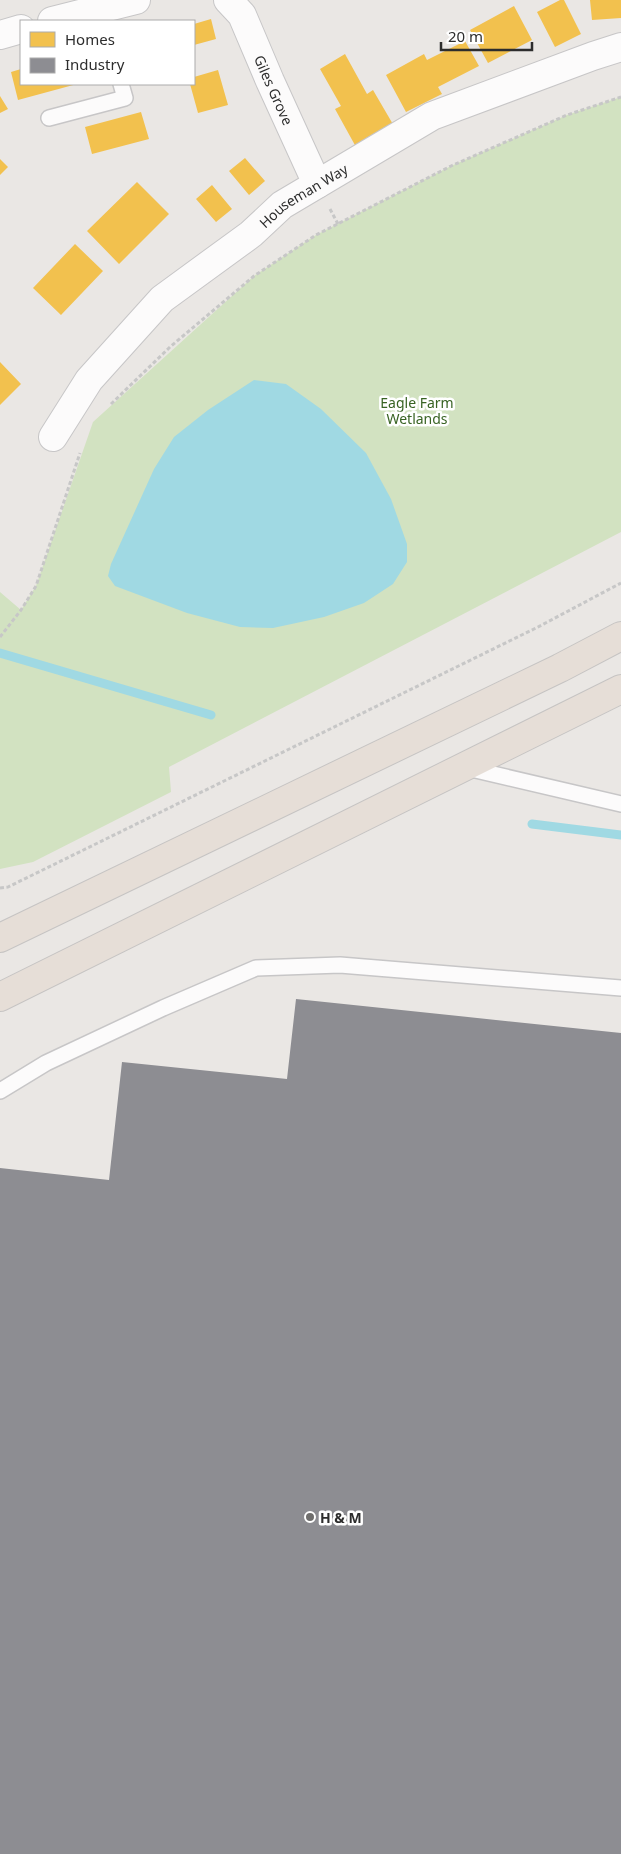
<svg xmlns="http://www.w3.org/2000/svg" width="621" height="1854" font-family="'Noto Sans',sans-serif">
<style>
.green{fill:#d2e2c1}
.water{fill:#a0d9e3}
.homes{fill:#f2c14e}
.industry{fill:#8d8d92}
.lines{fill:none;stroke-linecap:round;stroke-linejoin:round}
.stream{stroke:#a0d9e3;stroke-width:9}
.service-casing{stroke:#c7c6c7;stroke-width:18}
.minor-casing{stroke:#c7c6c7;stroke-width:30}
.trunk-casing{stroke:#c6c4c3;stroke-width:30}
.path{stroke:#c7c7c7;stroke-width:3;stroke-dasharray:4 2.5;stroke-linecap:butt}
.service{stroke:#fcfbfb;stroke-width:15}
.minor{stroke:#fcfbfb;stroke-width:28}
.trunk{stroke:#e6ded7;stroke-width:28}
.poi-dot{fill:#6f6e6d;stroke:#fff;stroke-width:2}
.labels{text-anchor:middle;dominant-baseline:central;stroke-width:5;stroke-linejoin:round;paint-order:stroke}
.street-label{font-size:14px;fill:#2d2d2d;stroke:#fff}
.park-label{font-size:14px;fill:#386323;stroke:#fff}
.poi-label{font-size:14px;font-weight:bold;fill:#2d2d2d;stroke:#fff;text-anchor:start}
</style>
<rect width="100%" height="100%" fill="#eae7e4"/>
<path class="green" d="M621,97V532L169,767L171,792L33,862L0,869V592L21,610L36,586L93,422L254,276L316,235L451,166L567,115Z"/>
<path class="water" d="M254,380L286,384L321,409L366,453L391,499L407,544V562L393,584L364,603L324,617L273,628L240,627L187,613L115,586L108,576L111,564L154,469L174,437L208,410Z"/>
<path class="homes" d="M560,0H564L581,34L555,47L537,12Z
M590,0H621V18L592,20Z
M514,6L532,40L488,63L470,30Z
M211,19L216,39L194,45V24Z
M465,41L479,66L438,87L442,94L406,112L386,75L424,54L427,60Z
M345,54L367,94L373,90L394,126L356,147L335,109L341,106L320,69Z
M21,69V84H77L18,100L11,72Z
M218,70L228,105L198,113L190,84H194V77Z
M0,96L8,109L0,113Z
M141,112L149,139L92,154L85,127Z
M245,158L265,181L249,195L229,171Z
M0,159L8,167L0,175Z
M137,182L169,214L119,264L87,231Z
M212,185L232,209L216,222L196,199Z
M75,244L103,271L61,315L33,288Z
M0,362L21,384L0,405Z"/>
<path class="industry" d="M296,999L621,1033V1854H0V1168L109,1180L122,1062L287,1079Z"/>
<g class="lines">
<path class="stream" d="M0,653L211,715
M532,824L621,835"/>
<g class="service-casing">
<path id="service" d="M49,118L125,98L121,84
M467,768L621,804
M0,1091L46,1063L163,1008L256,968L340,965L621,988"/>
</g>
<g class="minor-casing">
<g id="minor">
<path id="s1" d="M228,0L242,15L270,81L317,184"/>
<path d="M52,21L136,0"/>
<path d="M0,35L21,29"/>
<path id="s2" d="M53,437L89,380L162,299L251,234L282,205L432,116L593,56L621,47"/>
</g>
</g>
<g class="trunk-casing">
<path id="trunk" d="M0,938L560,668L621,636
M0,997L621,689"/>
</g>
<path class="path" d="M330,209L338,224
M111,404L170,347L254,276L316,235L451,166L567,115L621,97
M0,637L21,610L36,586L80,453
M0,888L8,887L538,627L621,583"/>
<use href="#service" class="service"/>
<use href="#minor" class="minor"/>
<use href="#trunk" class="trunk"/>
</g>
<circle class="poi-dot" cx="310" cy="1517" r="5"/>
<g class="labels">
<g class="street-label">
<text stroke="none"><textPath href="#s1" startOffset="102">Giles Grove</textPath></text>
<text stroke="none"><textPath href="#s2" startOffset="352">Houseman Way</textPath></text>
</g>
<g class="park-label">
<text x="417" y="402">Eagle Farm<tspan x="417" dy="16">Wetlands</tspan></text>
</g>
<g class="poi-label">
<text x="320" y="1517">H &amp; M</text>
</g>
</g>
<rect x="20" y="20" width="175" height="65" fill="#ffffff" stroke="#ababab"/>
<rect x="30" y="32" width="25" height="15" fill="#f2c14e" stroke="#ababab"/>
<text x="65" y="45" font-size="15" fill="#2d2d2d">Homes</text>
<rect x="30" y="58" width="25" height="15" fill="#8d8d92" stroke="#ababab"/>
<text x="65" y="70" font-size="15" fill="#2d2d2d">Industry</text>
<path d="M441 42v8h91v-8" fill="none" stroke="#2d2d2d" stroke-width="2.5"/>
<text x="448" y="42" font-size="15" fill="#2d2d2d" stroke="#ffffff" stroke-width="4" paint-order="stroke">20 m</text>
</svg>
